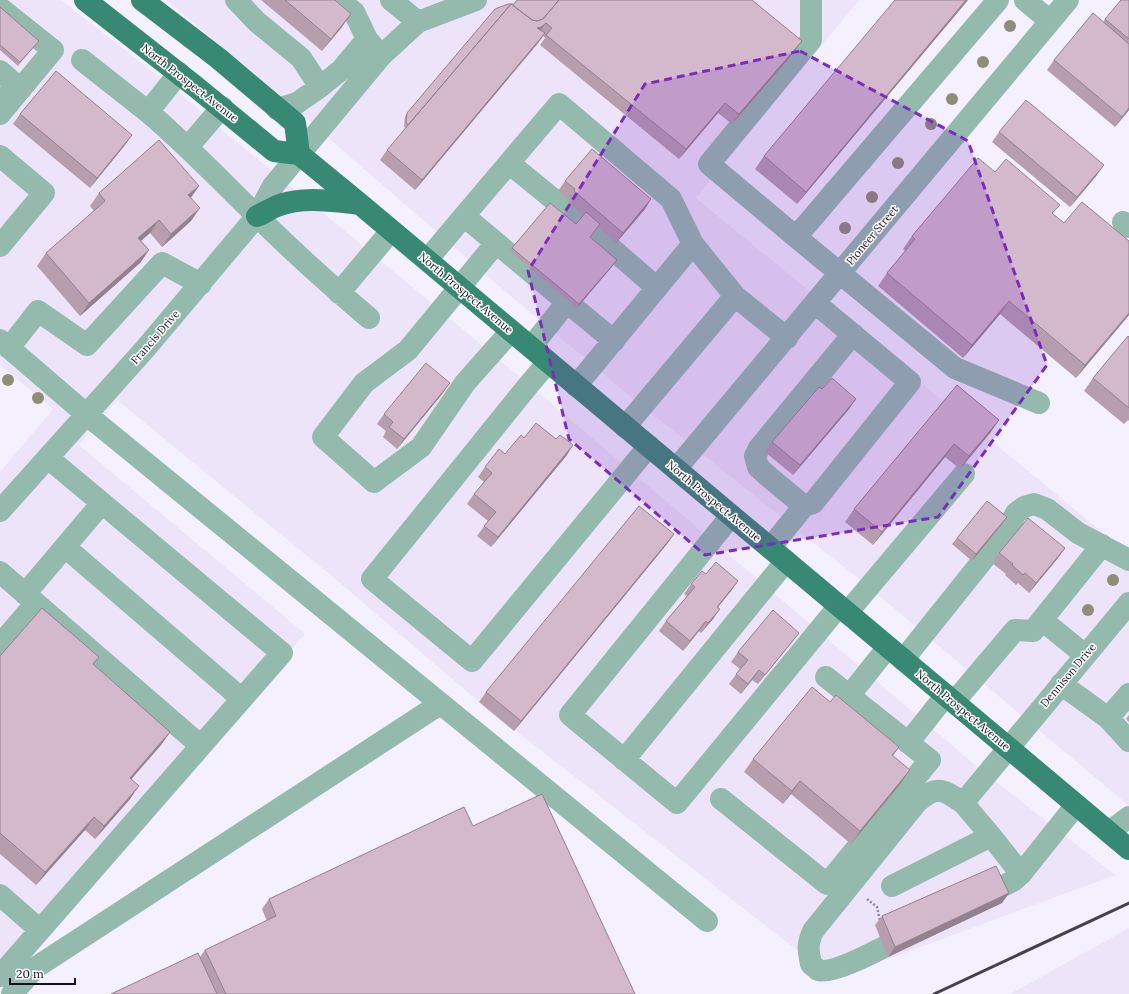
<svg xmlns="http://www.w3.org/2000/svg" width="1129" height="994" font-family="Lora,serif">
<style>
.commercial{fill:#eee4f9}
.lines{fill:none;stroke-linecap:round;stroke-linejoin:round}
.path{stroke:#8d8996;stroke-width:2.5;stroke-dasharray:2 2;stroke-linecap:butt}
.minor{stroke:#93baad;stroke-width:22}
.major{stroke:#378974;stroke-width:22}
.rail{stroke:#44404d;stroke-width:3}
.tree{fill:#8e8d75}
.wall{fill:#b69eaf}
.shaded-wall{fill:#94818f}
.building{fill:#d4b8cc;stroke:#94818f}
.marked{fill:#7b2cbf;fill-opacity:0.2;stroke:#7b2cbf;stroke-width:3;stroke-dasharray:8 5;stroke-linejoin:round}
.labels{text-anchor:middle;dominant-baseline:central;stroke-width:3;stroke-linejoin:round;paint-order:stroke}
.street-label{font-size:11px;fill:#15111d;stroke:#fff}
</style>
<rect width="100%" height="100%" fill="#f4f0fe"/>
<path class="commercial" d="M0,0H61L170,85L233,139L346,232L550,402L975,765L1115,875L834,979L479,702L345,587L117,400L79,445L305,634L0,983V472L53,409L0,365Z
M166,0H859L696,198L1129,554V806L869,587L637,402L507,293L348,155L272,88Z
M1129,928V994H1010Z"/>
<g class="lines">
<path class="path" d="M867,899L877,907L880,921"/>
<path class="minor" d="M236,0L257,22L301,58L320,87
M338,0L354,12L367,39
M391,0L418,22
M998,0L796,237L955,368L1039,403
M1025,0L1050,21
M0,8L53,50L0,114
M82,60L148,112L179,73
M0,71L21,89L7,95
M277,109L297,103L320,87L341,70L367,39L381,56
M148,112C186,144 220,180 256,215C292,251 330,285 369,318
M188,147L222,107
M0,156L44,193L0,246
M509,163L580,221L657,288
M464,216L559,104L671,199L693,244L735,296L787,338
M1123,222L1129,227
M796,237L709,164L811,40V0
M496,243L408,350L364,383L323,437L374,482L421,447L465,383L511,331
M427,260L464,216L567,302L531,347
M339,293L391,231
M567,302L614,341
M0,340L87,415L707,921
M9,348L38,311L87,345L162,263L201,284
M548,362L527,387L372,579L472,661L649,446
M576,386L693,244
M625,427L735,296
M676,469L1068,0
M804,506L769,477L758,467L755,456L759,448L853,334
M0,511L145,349L257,216L273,186L381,56L418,22L476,0
M731,516L570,715L677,803L839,606
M65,547L242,699
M770,548L804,506L813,503L910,382L815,303
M0,572L201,746
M25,594L102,503
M847,613L964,474
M1042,620L1085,655
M0,645L36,603
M903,660L1007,530L1016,513L1024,507L1034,504L1047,509L1078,533L1129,560
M1061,684L1108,718L1129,741
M849,696L888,647
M954,702L1015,630L1033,631L1102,545
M1108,718L1129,694
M908,743L946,695
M624,760L786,561
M721,799L827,884L930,760L826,677
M1109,832L1129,817
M991,836L1021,874L1076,805
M892,886L991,836L963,803
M0,895L40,930
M979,898L1013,881L1021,874
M911,933C894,941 835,976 818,970C816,968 813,966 811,964C808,949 807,945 813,931L917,802C938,785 942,789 963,803L1129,603
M0,976L282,653L48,458
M12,994L35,968L440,704"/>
<path class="major" d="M85,0L196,87L274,151L299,154L360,204L1129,849
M142,0L218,58L295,123L299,154
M257,216C264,213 270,209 277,206C303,196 332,201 360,204"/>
<path class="rail" d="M934,994L1129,903"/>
</g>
<g class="tree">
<circle cx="1010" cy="26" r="6"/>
<circle cx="983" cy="62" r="6"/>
<circle cx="952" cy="99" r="6"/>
<circle cx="931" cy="124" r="6"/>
<circle cx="898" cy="163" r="6"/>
<circle cx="872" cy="197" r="6"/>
<circle cx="845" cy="228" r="6"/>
<circle cx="8" cy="380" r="6"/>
<circle cx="38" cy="398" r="6"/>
<circle cx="1113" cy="580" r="6"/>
<circle cx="1088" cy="610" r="6"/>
</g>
<path class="wall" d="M261,0H335L342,27L322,51Z
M968,0L797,204L755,169L764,156Z
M1129,0V110L1115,127L1047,70L1054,60L1103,22L1105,19Z
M514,4L802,41L795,51L732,124L718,113L679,159L540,45L545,38L543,36L538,43L415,190L380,160L387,150L406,129L404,126L405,117L407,113Z
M0,7L36,44L18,66L0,50Z
M20,114L125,145L90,188L13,124Z
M999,132L1097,175L1070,207L992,142Z
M995,172L1053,214L1064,223L1129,241V315L1076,378L1000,314L963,358L878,286L887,273L905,251L903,249L912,236Z
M565,181L651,199L645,209L616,243L598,227L590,237L615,263L577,308L510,251L512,248L576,224L583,215L567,201L568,199L558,191Z
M199,186L190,198L191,221L162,247L150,233L141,241L149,250L140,263L80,316L37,266L46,253L94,211L90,206L99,193Z
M1129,337V421L1128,420L1124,424L1084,391L1093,378Z
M957,385L999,420L990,433L960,469L945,457L873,545L845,522L854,509Z
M822,389L856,399L849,409L793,475L765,452L772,442Z
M443,393L397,449L383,437L386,431L377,424L384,414Z
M524,438L567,455L491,547L477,536L488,521L467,504L474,494L484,482L478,477L485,467L505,454Z
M1002,524L972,561L952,544L957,538Z
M674,534L667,544L514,731L479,702L486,692Z
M1065,548L1058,558L1029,593L1018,583L1016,585L1005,575L1006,574L992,563L999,553Z
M706,574L738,581L731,591L718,607L713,619L701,633L699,631L683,651L659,631L666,621L687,596L684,594L691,584Z
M799,633L792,642L758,684L752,680L741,694L729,684L740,669L731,662L738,652Z
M0,656L99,657L93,665L170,732L161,745L131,779L130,799L95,839L85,830L36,885L0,854Z
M830,702L899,747L893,756L901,783L851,844L791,794L783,804L744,772L753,759Z
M1129,715V722L1126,719Z
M473,826L635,994H111L200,957L205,950L267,921L262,909L269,899Z
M1009,893L1002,903L888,957L875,925L882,916Z"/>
<path class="shaded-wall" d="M966,0H968L797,204L806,192Z
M351,14L342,27L322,51L331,39Z
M546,23L539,33L537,28Z
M545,33L538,43L415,190L422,180Z
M802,41L795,51L732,124L739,114Z
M725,103L718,113L679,159L686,149Z
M1129,108V110L1115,127L1122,117Z
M132,135L125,145L90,188L97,178Z
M1104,165L1097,175L1070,207L1077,197Z
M199,186L190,199L188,195Z
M651,199L645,209L616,243L623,233Z
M200,208L191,221L162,247L171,234Z
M159,220L150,233L129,251L138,238Z
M149,250L140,263L80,316L89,303Z
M617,260L615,263L577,308L579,304Z
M1009,301L1000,314L963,358L972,345Z
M1129,313V315L1076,378L1085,365Z
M450,383L443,393L397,449L404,439Z
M856,399L849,409L793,475L800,465Z
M999,420L990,433L960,469L969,456Z
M954,444L945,457L873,545L882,532Z
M573,445L567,455L491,547L498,537Z
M1007,517L1002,524L972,561L976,554Z
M674,534L667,544L514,731L521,721Z
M1065,548L1058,558L1029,593L1036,583Z
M738,581L731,591L710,617L717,607Z
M720,609L713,619L701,633L708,623Z
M706,621L699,631L683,651L690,641Z
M799,633L792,642L758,684L765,675Z
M759,670L752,680L741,694L748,684Z
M170,732L161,745L121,791L130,778Z
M910,770L901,783L851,844L860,831Z
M800,781L791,794L783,804L792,791Z
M139,786L130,799L95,839L104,826Z
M94,817L85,830L36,885L45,872Z
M1009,893L1002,903L888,957L895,947Z"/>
<path class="building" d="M285,0H335L351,14L331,39Z
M517,0H559L543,19L537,21L532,20L511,4L408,125L406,122L407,113L495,9L508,4H514Z
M559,0H752L802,41L739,114L725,103L686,149L546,35L552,28L546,23L541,27L537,28L545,33L422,180L387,150L511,4L532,20L537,21L543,19Z
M895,0H966L806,192L764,156Z
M1121,0H1129V39L1105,19Z
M0,7L39,41L20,62L0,45Z
M1093,13L1129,44V108L1122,117L1054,60Z
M56,71L132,135L97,178L20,114Z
M1026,100L1104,165L1077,197L999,132Z
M159,140L199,186L188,195L200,208L171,234L159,220L138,238L149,250L89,303L46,253L105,201L99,193Z
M592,149L651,199L623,233L574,191L575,189L565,181Z
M978,158L995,172L1006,159L1060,205L1052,213L1064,223L1082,202L1129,241V313L1085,365L1009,301L972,345L887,273L915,239L912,236Z
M550,203L576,224L586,212L600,224L590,237L617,260L579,304L512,248Z
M1128,336L1129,337V408L1093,378Z
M426,363L450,383L404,439L389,427L393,422L384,414Z
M832,378L856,399L800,465L772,442L819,387L822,389Z
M957,385L999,420L969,456L954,444L882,532L854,509Z
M536,423L556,439L560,435L573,445L498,537L484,526L496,512L474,494L492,473L485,467L499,449L505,454L521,435L524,438Z
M987,501L1007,517L976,554L957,538Z
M639,506L674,534L521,721L486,692Z
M1028,518L1065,548L1036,583L1025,573L1023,575L1012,565L1013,564L999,553Z
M716,562L738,581L717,607L720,609L708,623L706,621L690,641L666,621L695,587L691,584L702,571L706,574Z
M42,608L99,657L93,664L170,732L130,778L139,786L104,826L94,817L45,872L0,833V656Z
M773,610L799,633L765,675L759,670L748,684L736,674L748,660L738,652Z
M812,687L830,702L836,695L899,747L892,755L910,770L860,831L800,781L792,791L753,759Z
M542,794L635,994H226L205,950L276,916L269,899L464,807L473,826Z
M996,866L1009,893L895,947L882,916Z
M198,953L217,994H111Z"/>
<path class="marked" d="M800,51L968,141L1047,365L938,517L705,555L569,439L528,271L645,84Z"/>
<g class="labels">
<g class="street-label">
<text transform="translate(190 83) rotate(38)">North Prospect Avenue</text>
<text transform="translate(872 235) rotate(-50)">Pioneer Street</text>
<text transform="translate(466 293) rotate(40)">North Prospect Avenue</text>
<text transform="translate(155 337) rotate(-49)">Francis Drive</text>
<text transform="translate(714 501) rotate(40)">North Prospect Avenue</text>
<text transform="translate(1068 675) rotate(-50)">Dennison Drive</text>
<text transform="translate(963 710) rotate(40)">North Prospect Avenue</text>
</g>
</g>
<path d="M10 978v6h65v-6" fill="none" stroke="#15111d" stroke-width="2"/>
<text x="16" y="978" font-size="12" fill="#15111d" stroke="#ffffff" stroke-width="3" paint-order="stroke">20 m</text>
</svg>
